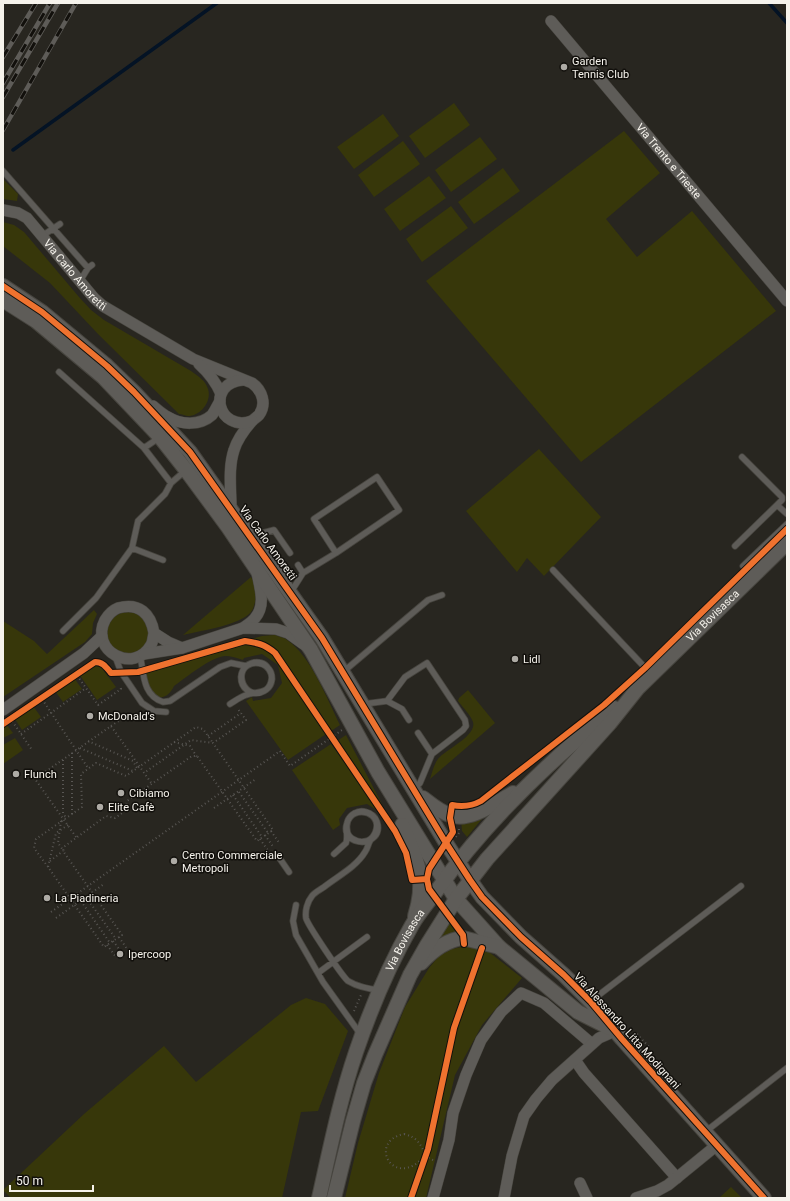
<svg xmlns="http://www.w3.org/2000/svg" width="790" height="1201" font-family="Roboto,sans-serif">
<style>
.green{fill:#37370a}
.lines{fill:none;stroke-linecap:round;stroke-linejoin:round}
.stream{stroke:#041325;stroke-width:3.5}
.service-casing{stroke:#47453f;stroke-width:7}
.minor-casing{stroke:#47453f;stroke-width:12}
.tertiary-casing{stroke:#47453f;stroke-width:16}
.path{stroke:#585653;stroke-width:2;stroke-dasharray:1 3;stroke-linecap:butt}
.service{stroke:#5e5c58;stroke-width:5.5}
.minor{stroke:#5e5c58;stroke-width:11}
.tertiary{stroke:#5e5c58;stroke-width:14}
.rail-casing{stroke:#5e5c58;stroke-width:4.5}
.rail{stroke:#12100c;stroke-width:3;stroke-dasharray:9;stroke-linecap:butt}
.cycleway-casing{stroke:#12100c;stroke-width:8}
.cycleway{stroke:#ef722f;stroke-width:6}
.poi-dot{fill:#aeaba5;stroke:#12100c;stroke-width:1.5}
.labels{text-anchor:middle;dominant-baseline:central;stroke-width:3;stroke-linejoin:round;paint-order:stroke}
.poi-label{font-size:11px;fill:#f6f3ec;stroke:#12100c;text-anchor:start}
.street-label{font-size:11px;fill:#f6f3ec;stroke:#12100c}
</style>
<rect width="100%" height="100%" fill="#282620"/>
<path class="green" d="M454,103L470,125L425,158L409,136Z
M383,114L399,136L354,169L337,147Z
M624,131L660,173L606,219L637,257L692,211L776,311L581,462L426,281Z
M480,137L497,159L451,192L435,170Z
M403,141L420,164L374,197L358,175Z
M503,168L520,191L474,224L458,202Z
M429,176L446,198L400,231L384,209Z
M3,179L18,194L17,201L3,199Z
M451,206L468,228L422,262L406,239Z
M3,222L14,225L24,232L79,297L91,310L104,320L191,371C198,376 206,381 208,389C212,401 201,416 188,416C186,416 182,414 179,414L98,334L50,283L3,246Z
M539,449L601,517L544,576L527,558L517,572L466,511Z
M251,577C255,583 257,589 256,597C255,602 254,608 251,612C241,625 199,631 183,635Z
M94,610L97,614L93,623L92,634L85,642L3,697V621L34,641L47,654Z
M107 633a21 21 0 1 1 42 0a21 21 0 1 1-42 0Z
M275,635C279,637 284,637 287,640C311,656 327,699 340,725L331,731L278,653L265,643L251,639L262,636Z
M243,644C257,645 264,647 275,657L326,734L288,760L246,701L252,697L253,701L271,698L282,683L278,665L262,654L244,658L243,660C237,658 231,656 225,656C209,658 187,677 174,686C169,697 159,702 152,691C150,688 147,685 147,682C146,679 147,675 147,672Z
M92,665L101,667L116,687L97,700L79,674Z
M74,678L82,689L63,702L55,691Z
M468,690L495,723L430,779C432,773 434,764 438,759C446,749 477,736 473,722C470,714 463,708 458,701L459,698Z
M33,706L41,717L22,730L15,719Z
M7,725L13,733L3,738V727Z
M346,735L383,806L337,741Z
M15,738L23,750L3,764V745Z
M331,744L380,812L367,804L347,808L339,819L340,825L333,830L292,770Z
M486,814L467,837L462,831L461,819Z
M450,921L460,934L437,941Z
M466,946L489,952L522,978L482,1025L455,1075L426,1198H345L358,1143L379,1073L405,1007L429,968L439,956L452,949Z
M306,998L325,1004L348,1031L318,1111L301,1112L282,1198H11L3,1190L84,1114L164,1046L196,1082L291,1005Z
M731,1187L742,1198H719Z"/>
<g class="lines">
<path class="stream" d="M769,3L787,23
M13,150L217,3"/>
<g class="service-casing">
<path id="service" d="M3,171L88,268
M42,236L60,224
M80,281L88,268L92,265
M59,372L144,448L171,483
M144,448L160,437
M742,457L782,497V500L777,505
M251,536L274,530L290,553
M735,546L777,505L787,514
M132,548L163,560
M553,570L651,674
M303,573L336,553L399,510L377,477L314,519L336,553
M752,576L743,566L787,524
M291,592L303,573L298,565
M63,631L96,598L132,548L138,521L165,494L171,483L186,470
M140,655C144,673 142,695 163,702L170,701L220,667L231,663L246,666C266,653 282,681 264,691C259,694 252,694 247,690C243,687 241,682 241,677C243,655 277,661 271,682C270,686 268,689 264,691C245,702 231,670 252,663C258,661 265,663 268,668C271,671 272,675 272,679C270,695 256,691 246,695C240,697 235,701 230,704
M115,656L121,672L142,703L154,711L166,712
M343,672L428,600L442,595
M387,701L405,677L427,663L465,720L466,726L463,730L432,754
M364,704L387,701L402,709L409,720
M414,789L420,783L432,754L418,733
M334,854L346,843C349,835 343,825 350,817C357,808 373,811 377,822C385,848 339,848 347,823C349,815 358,809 366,812C387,818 374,850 355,840C350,838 347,834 347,829C344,807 378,806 377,828C377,834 373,836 370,841C368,844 368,848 365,852C356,867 338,876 324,887C320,890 315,892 312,896C307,902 305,911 306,918C307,924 342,976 348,981C358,987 368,989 380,990
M278,856L289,872
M296,905L293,921L296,935L323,982L361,1035
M318,973L367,937
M591,1001L741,886
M705,1132L787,1068"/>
</g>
<g class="minor-casing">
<g id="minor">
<path id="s1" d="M551,21L787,301"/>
<path id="s2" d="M3,210L18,213L27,218L94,298L103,306L193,359L252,383C262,390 267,404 259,415C257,417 254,419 252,421C245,429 237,440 234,450C228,468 231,490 231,508"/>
<path d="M199,364C209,373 216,382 221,394"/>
<path d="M243,380C205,383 218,433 252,421"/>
<path d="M153,406C158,410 162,414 168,417C181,425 200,426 212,415C215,411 217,406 220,401"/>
<path d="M243,628C247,625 252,622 255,618C266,605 260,588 257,573"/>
<path d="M154,633C153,637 153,642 151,645C134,675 89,651 105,620C108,615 113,610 118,608C139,602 151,614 154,633L168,642L182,648"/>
<path d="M144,654L182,648L243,628L276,629L288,633L306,646"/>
<path d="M3,710L84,653L102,636"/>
<path d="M575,1060L584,1073L677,1178"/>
<path d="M580,1183L587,1198"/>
<path d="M433,1198L449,1140L453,1113L466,1075L481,1040L501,1012L521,993L544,1003L592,1044"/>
<path d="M504,1198L512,1156L524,1116L536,1099L552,1080L599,1038L615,1031"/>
<path d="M636,1198L657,1191L668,1185L717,1145"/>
</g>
</g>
<g class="tertiary-casing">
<g id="tertiary">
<path d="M3,286L42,312L107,366L134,392L190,452L322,638L446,843L470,880L482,897L521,937L564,975L591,1002L622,1039L764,1198"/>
<path d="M3,300L36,321L103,377L160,437L186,470L228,527L311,650L378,772L456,899L499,947L578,1012L610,1028"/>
<path d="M423,798C432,805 440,812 450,815C469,823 497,802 513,793"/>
<path d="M402,825C417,860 427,878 415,916"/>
<path d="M421,963C432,951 446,940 463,938L499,947"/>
<path id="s3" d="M319,1198C330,1149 340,1099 356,1052C371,1008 389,965 412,925C418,914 427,904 435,893C485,822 548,763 614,708"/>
<path id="s4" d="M334,1198L353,1121L364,1083L375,1055L410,975L427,945L456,899L487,859L610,723L638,688L787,543"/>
</g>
</g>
<path class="path" d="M76,672V674L98,705L121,689L120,687
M40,696L88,768
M10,718L32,750
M111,726L120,720
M21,734L86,688
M208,736L241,713
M88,741L133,761L137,768
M216,741L246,720L238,709
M174,742L190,746L197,757
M80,748L133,771
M63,760V813L66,818
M239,792L268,833
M233,795L262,837
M214,808L256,779
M72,814V753
M61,821L58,843L63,850
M68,825L56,833L48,867L104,947L122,935L63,851L65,846L106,816L115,818L125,811L127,801L192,756H197L257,841L273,830L213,743L191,740L144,773
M271,831L280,844
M265,835L274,848
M76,837L35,779L111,726L152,784
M456,837L459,833V829
M260,839L269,852
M50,861L63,851
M48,867L34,848L36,839L82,807L81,774L96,763L126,776L196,727L203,729L213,743
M86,897L116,939
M81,901L110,943
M51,912L280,751L290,766L342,730
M56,918L104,884
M119,937L127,949
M113,941L122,953
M107,945L116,957
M354,1011L361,995
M637,1034L650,1048
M404,1134C417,1137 422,1145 425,1156C393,1191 367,1141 404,1134Z
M425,1156L433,1160"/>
<use href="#service" class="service"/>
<use href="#minor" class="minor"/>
<use href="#tertiary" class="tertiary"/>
<g class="rail-casing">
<path id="rail" d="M3,57L36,3
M3,83L50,3
M3,97L58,3
M3,130L76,3"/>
</g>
<use href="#rail" class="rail"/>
<g class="cycleway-casing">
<path id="cycleway" d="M3,286L42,312L107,366L134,392L190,452L322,638L446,843L470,880L482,897L521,937L564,975L591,1002L622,1039L764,1198
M3,724L95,662C103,662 106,667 111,673L138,672L245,641C258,643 264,644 275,653L395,831L406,853L412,880L427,879
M464,944L463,935L429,889L427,879L429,869L453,832L450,818L452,805C462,807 472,806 481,801L604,705L645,668L787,529
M411,1198L428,1149L454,1028L482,948"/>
</g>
<use href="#cycleway" class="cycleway"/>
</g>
<g class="poi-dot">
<circle cx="564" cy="67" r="4"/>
<circle cx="515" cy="659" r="4"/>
<circle cx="90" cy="716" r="4"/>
<circle cx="16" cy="774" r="4"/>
<circle cx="121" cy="793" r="4"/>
<circle cx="100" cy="807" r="4"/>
<circle cx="174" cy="861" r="4"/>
<circle cx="47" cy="898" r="4"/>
<circle cx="120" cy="954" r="4"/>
</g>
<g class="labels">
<g class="poi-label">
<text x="572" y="61">Garden<tspan x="572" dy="13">Tennis Club</tspan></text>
<text x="523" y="659">Lidl</text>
<text x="98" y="716">McDonald's</text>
<text x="24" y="774">Flunch</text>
<text x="129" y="793">Cibiamo</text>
<text x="108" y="807">Elite Cafè</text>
<text x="182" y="855">Centro Commerciale<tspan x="182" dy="13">Metropoli</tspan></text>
<text x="55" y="898">La Piadineria</text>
<text x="128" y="954">Ipercoop</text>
</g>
<g class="street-label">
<text stroke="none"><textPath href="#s1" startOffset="183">Via Trento e Trieste</textPath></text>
<text stroke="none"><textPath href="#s2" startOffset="100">Via Carlo Amoretti</textPath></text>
<text transform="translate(268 543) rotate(54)">Via Carlo Amoretti</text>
<text stroke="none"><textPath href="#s4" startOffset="708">Via Bovisasca</textPath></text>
<text stroke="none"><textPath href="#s3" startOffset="273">Via Bovisasca</textPath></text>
<text transform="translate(627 1031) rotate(48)">Via Alessandro Litta Modignani</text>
</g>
</g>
<rect width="790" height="1201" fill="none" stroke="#f6f3ec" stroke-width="8"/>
<path d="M10 1185v6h83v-6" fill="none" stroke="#f6f3ec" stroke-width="2"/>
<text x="16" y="1185" font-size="12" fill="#f6f3ec" stroke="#12100c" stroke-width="3" paint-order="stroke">50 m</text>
</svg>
